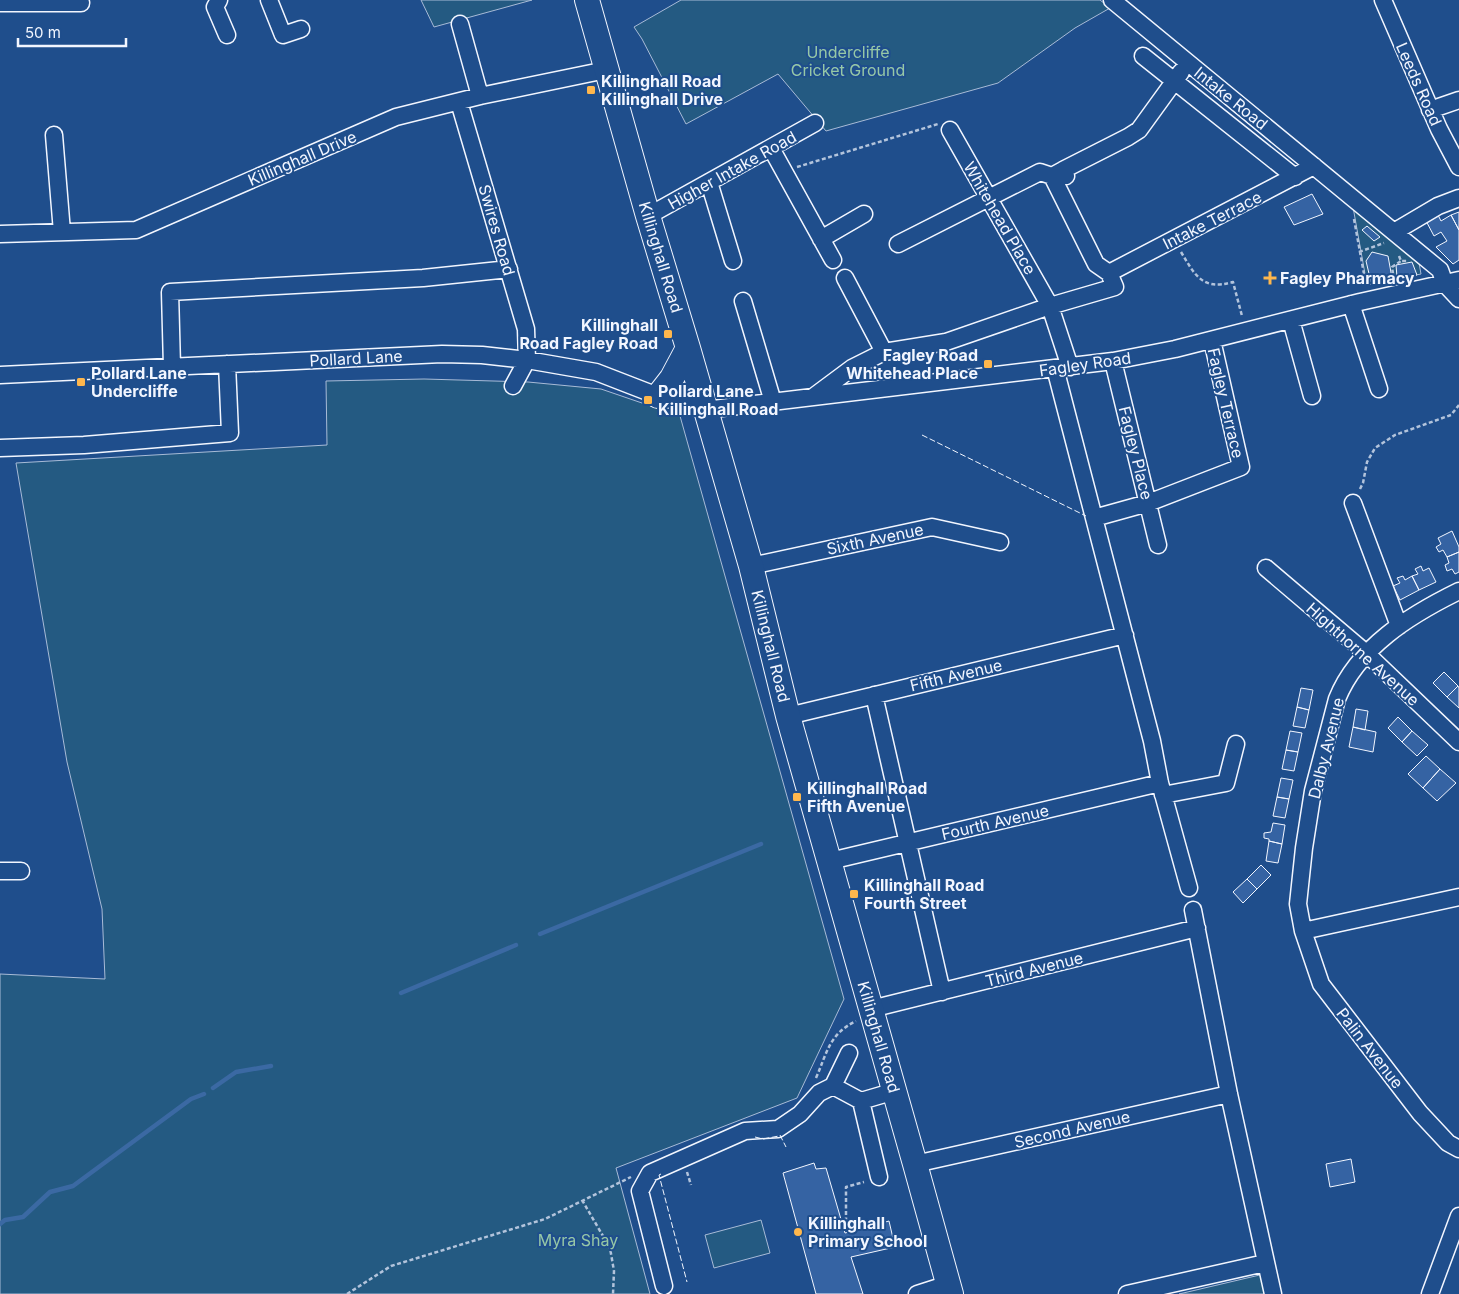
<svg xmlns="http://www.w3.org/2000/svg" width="1459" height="1294" font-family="Inter,sans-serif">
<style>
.green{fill:#245a82;stroke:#a8bbd7}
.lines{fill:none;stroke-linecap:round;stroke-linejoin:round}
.stream{stroke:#3b69a3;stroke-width:4.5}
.building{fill:#3563a3;stroke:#f2f6ff}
.minor-casing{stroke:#f2f6ff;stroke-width:19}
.highway-casing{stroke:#f2f6ff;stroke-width:26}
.path{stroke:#b3c4dc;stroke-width:2.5;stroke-dasharray:4 2.5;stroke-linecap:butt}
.minor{stroke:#1f4e8c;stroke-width:16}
.highway{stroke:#1f4e8c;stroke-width:24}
.fence{stroke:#f2f6ff;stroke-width:1;stroke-dasharray:6 2.5;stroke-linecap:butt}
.poi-dot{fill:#ffb74d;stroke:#1f4e8c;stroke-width:2}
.labels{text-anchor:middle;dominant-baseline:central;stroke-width:4;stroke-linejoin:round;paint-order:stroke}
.park-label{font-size:16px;fill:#97c8a6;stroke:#1f4e8c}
.poi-label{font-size:16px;font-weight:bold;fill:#f2f6ff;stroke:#1f4e8c;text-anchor:start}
.street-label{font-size:16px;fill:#f2f6ff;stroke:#1f4e8c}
</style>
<rect width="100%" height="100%" fill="#1f4e8c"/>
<path class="green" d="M421,0H532L434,27Z
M681,0H1100L1110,8L1075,28L998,83L826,131L778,74L686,124L642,39L634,27Z
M1353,207L1419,263L1421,274L1367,285Z
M424,379L528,382L601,389L680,416L844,999L797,1098L616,1168L650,1294H0V974L105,979L102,909L67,762L16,463L327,445L326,381Z
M761,1220L770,1253L714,1268L705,1235Z
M1264,1274L1268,1294H1179Z"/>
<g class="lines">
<path class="stream" d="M540,934L761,844
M401,993L516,945
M213,1088L236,1072L271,1066
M0,1224L5,1220L23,1217L50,1192L73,1186L191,1099L204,1094"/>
</g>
<path class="building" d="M1312,194L1323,214L1294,225L1284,207Z
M1459,212V230L1451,215Z
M1437,213L1441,221L1451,215L1459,230V260L1453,264L1436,247L1447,241L1441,232L1434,236L1425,219Z
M1367,226L1380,237L1374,241L1362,230Z
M1372,252L1388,256L1392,278L1371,282L1366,261Z
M1412,262L1417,275L1397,277L1396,265Z
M1452,531L1459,547V552L1447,557L1443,550L1439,552L1436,547L1441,544L1438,538Z
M1459,552V572L1455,574L1452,569L1447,571L1445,565L1449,563L1447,557Z
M1421,566L1423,571L1429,568L1436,582L1419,590L1412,576L1418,574L1415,569Z
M1403,576L1405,580L1412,576L1419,590L1400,600L1393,586L1400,583L1397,578Z
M1444,672L1458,686L1447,697L1433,683Z
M1458,686L1459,688V708L1447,697Z
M1301,688L1313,690L1309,710L1297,707Z
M1297,707L1309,710L1305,728L1293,726Z
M1356,709L1368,711L1365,730L1353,727Z
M1398,717L1412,731L1402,742L1388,728Z
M1353,727L1376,732L1373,752L1349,747Z
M1290,731L1302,733L1298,752L1286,750Z
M1412,731L1428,745L1417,756L1402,742Z
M1286,750L1298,752L1294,771L1282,769Z
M1426,756L1440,769L1423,788L1408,774Z
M1440,769L1456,783L1437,801L1423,788Z
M1281,778L1293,780L1289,799L1277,797Z
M1277,797L1289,799L1285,818L1273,816Z
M1273,823L1285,825L1282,844L1269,841V839L1264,838V833L1271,832Z
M1269,841L1282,844L1278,863L1266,861Z
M1261,865L1271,875L1257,889L1247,879Z
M1247,879L1257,889L1243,903L1233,892Z
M1351,1159L1355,1182L1330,1187L1326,1164Z
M814,1163L816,1169L826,1168L845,1233L889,1221L895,1247L851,1257L863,1294H816L783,1173Z"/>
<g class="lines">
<g class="minor-casing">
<path id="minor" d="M219,0L215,7L227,35
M269,0L283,35L301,29
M1112,0L1440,270L1445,284L1459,299
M1383,0L1439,129L1459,167
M0,3H81L79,0
M460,24L480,96
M1143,56L1295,177
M459,102L526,329L527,360L513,386
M1430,110L1459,100
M950,130L1050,306L1070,367
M54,135L62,232
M771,148L833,260
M1052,176L1096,264L1109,273
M1066,176L1063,170L1128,137L1139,130L1181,72
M709,182L733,261
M648,216L815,123
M1394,232L1438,206L1459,198
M0,234L136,230L396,117L480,96L606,70
M821,239L864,214
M898,244L1040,172L1052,176L1063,170
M1109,273L1314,166
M845,278L884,352
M743,301L773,402
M1351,304L1379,389
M1291,320L1312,396
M1113,361L1158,545
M172,367L170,292L423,278L509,269
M1055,368L1152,741L1160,783L1189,888
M0,375L442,354L482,355L527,360L596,372L658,396L705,410L1113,361L1175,349L1360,302L1459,280
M813,397L852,368L884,352L946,342L1050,306L1115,287L1109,273
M0,448L84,445L230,433L227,364
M1353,503L1399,626
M1094,518L1148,503L1241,467L1212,340
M751,566L932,527L1000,542
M1266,568L1366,653L1459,742
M1459,591C1410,615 1358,647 1337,699L1313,791L1304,848L1298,904L1303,931L1321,984L1420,1113L1448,1143L1459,1149
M874,695L942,992
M788,716L1125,635
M1163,795L1226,783L1236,744
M830,861L1160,783
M0,871H21
M1193,910L1229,1094L1273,1294
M1303,931L1459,897
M871,1009L1197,928
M849,1053L833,1086L861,1101
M915,1164L1229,1094
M879,1177L861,1101L895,1091
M664,1286L640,1191L650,1173L745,1131L778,1129L800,1114L819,1093L833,1086
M917,1294L948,1284
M1127,1294L1265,1263
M1430,1294L1459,1216"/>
</g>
<g class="highway-casing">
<path id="highway" d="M587,0L648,216L688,348L751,566L788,716L915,1164L951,1294
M658,396L672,378L688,348"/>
</g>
<path class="path" d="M797,167L938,124
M1354,219L1366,285
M1181,252C1195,275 1202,291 1233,282L1242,316
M1359,252L1384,243
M1399,256L1401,261H1407
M1394,280L1392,267L1401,261
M1360,489L1363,483L1367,462L1375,448L1395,435L1451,415L1459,405
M816,1078C827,1053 829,1034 856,1021
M687,1172L691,1185
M582,1200L610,1248L614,1271L613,1294
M846,1228V1187L864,1182
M347,1294L391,1266L545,1219L631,1177"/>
<use href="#minor" class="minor"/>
<use href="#highway" class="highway"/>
<path class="fence" d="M922,435L1086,516
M780,1135L786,1147
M755,1137L763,1139L779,1136
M661,1174L659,1175L687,1282"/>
</g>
<g class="poi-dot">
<rect x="586" y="85" width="10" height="10" rx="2.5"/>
<path d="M1267.5 270.5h5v5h5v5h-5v5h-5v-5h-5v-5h5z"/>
<rect x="663" y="329" width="10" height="10" rx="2.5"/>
<rect x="983" y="359" width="10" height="10" rx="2.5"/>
<rect x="76" y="377" width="10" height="10" rx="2.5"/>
<rect x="643" y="395" width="10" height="10" rx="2.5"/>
<rect x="792" y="792" width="10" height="10" rx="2.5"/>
<rect x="849" y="889" width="10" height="10" rx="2.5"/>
<circle cx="798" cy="1232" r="5"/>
</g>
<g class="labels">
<g class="park-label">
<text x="848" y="52">Undercliffe<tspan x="848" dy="18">Cricket Ground</tspan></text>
<text x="578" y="1240">Myra Shay</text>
</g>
<g class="poi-label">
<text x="601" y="81">Killinghall Road<tspan x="601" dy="18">Killinghall Drive</tspan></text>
<text x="1280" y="278">Fagley Pharmacy</text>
<text x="658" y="325" text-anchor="end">Killinghall<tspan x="658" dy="18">Road Fagley Road</tspan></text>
<text x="978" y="355" text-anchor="end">Fagley Road<tspan x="978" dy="18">Whitehead Place</tspan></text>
<text x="91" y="373">Pollard Lane<tspan x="91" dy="18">Undercliffe</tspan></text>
<text x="658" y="391">Pollard Lane<tspan x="658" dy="18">Killinghall Road</tspan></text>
<text x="807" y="788">Killinghall Road<tspan x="807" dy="18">Fifth Avenue</tspan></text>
<text x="864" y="885">Killinghall Road<tspan x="864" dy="18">Fourth Street</tspan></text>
<text x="808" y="1223">Killinghall<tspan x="808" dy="18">Primary School</tspan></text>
</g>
<g class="street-label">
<text transform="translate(1419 84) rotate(66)">Leeds Road</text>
<text transform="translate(1231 98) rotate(39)">Intake Road</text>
<text transform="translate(302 158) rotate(-23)">Killinghall Drive</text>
<text transform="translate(732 170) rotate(-29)">Higher Intake Road</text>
<text transform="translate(1000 218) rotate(60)">Whitehead Place</text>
<text transform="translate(1212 220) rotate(-27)">Intake Terrace</text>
<text transform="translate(497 230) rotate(74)">Swires Road</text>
<text transform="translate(661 257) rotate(73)">Killinghall Road</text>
<text transform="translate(356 358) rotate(-3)">Pollard Lane</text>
<text transform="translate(1085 364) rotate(-8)">Fagley Road</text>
<text transform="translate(1226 403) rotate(77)">Fagley Terrace</text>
<text transform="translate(1136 453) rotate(76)">Fagley Place</text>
<text transform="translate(875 539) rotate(-12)">Sixth Avenue</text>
<text transform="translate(771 646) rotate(76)">Killinghall Road</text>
<text transform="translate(1363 654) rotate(42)">Highthorne Avenue</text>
<text transform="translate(956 675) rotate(-13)">Fifth Avenue</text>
<text transform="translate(1326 748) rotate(-76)">Dalby Avenue</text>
<text transform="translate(995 822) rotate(-13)">Fourth Avenue</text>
<text transform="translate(1034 969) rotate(-14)">Third Avenue</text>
<text transform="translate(879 1037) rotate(74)">Killinghall Road</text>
<text transform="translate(1370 1048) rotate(52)">Palin Avenue</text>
<text transform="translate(1072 1129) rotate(-13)">Second Avenue</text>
</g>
</g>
<path d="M18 38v8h108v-8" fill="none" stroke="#f2f6ff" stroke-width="2.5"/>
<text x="25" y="38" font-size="15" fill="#f2f6ff" stroke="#1f4e8c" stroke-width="4" paint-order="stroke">50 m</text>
</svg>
